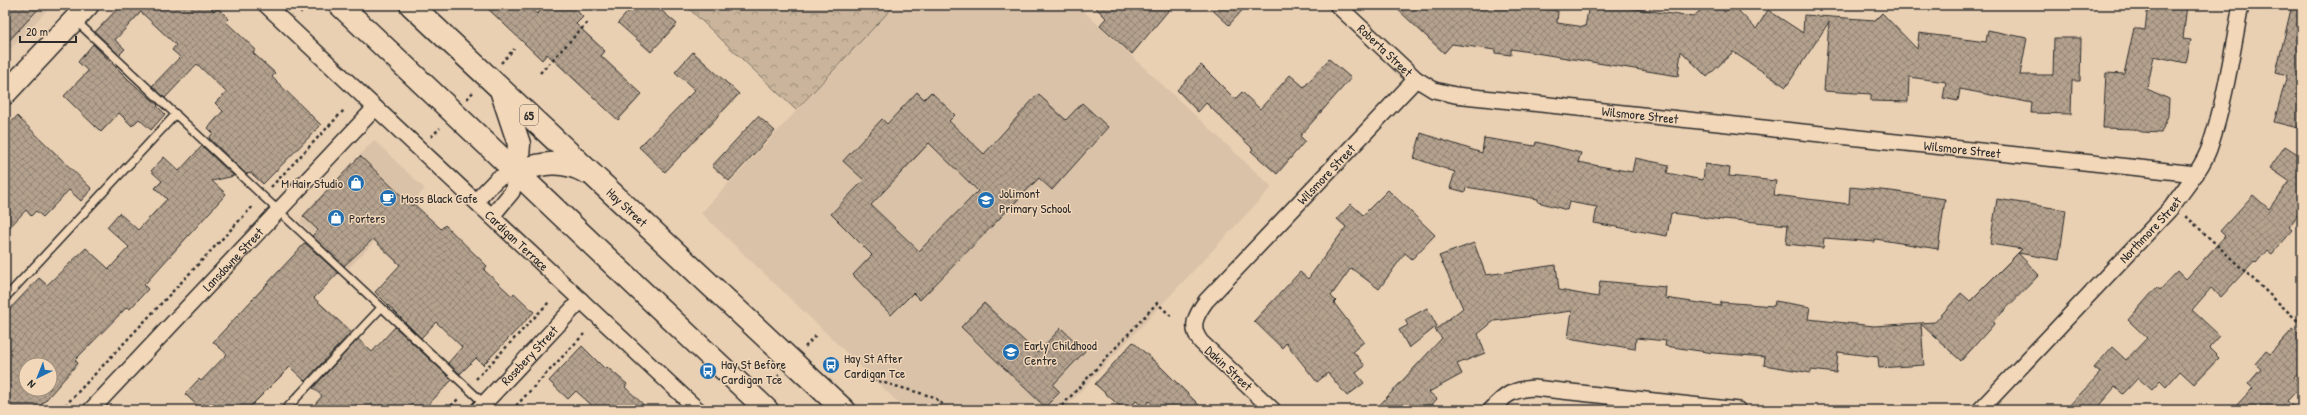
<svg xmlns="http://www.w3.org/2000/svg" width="2307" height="415" font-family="'Patrick Hand',sans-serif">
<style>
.built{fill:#dac2a8}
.forest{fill:url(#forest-crowns);stroke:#7a7064}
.building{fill:url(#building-cross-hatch);stroke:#2b2b2b;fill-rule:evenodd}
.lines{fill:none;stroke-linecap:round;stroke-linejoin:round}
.lane-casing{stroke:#2b2b2b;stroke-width:10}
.street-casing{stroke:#2b2b2b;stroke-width:18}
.secondary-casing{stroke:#2b2b2b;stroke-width:24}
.primary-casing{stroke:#2b2b2b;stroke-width:25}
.path{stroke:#2b2b2b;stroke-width:2.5;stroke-dasharray:3 3;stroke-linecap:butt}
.lane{stroke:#f2d7b9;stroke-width:7}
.street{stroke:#f2d7b9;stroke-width:15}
.secondary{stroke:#f2d7b9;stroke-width:21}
.primary{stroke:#f2d7b9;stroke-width:22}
.labels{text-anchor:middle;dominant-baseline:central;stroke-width:3;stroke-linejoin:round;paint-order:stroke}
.shield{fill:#f2d7b9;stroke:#675f56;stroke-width:1}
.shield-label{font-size:12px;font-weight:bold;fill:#2b2b2b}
.street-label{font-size:13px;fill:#2b2b2b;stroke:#f2d7b9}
.poi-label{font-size:13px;fill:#2b2b2b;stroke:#f2d7b9;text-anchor:start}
</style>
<defs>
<pattern id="forest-crowns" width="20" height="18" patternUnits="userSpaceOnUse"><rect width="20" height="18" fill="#cab59c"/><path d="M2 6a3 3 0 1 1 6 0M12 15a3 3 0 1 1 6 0" fill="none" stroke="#a4937f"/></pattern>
<pattern id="building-cross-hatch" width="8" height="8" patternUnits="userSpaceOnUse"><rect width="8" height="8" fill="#b4a28e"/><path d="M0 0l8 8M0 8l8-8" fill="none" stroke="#938474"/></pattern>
</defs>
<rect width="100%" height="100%" fill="#ead0b3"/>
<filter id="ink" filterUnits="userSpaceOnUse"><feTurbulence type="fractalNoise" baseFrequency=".025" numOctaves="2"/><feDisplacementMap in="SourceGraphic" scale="8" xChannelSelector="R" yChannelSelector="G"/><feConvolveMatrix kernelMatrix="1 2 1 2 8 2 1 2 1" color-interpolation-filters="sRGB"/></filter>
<g filter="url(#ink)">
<path class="built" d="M5,5H52L5,55Z
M895,5H1077L1272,187L1063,410H906L701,213Z
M374,140L425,189L349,268L300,222L302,216Z"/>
<path class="forest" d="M685,5H895L796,110Z"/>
<path class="building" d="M5,5H42L5,45Z
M121,5H208L214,11L218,8L229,19L226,22L256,50L253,53L275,73L272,77L321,125L263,184L251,173L246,174L209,138L213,133L208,128L223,111L215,103L226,92L197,64L165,98L152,86L180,57L172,50L176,45L141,12L115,40L125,49L119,55L95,32Z
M484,5H527L537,14L545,5H571L583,17L576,24L605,51L601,56L642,94L618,120L547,54L542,60Z
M634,5H655L677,24L651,52L618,23Z
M1093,5H1173L1132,54L1100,25L1106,18Z
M1207,5H1247L1229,25Z
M1393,5H1522L1558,11L1557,23L1585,27L1589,5H1630L1629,8L1693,17L1706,5H1718L1725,12L1733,5L1756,29L1768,10L1803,33L1804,15L1875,20L1882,13L1917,49L1919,33L1986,42L1988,30L2027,38L2020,75H2053L2054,38H2081L2080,81H2072L2071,114L2031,113L2032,103L1960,89L1958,101L1943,98L1946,82L1909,77L1908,102L1871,101V94L1824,91L1829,22L1786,87L1733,52L1707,77L1681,51L1678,76L1511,49V55L1495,53V50L1452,44L1444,53Z
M2148,5H2187L2183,39L2191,40L2186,63L2154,56L2147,89L2169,99L2168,116L2161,133L2142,132L2134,129L2103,128L2106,73L2124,74L2134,28L2145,30Z
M2292,5H2302V129L2274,122L2287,75L2276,72Z
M93,44L129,80L158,105L157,106L165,114L151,130L139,119L132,126L119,113L101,132L64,96L88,71L78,62Z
M693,52L739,94L665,172L639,147L695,90L675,72Z
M1329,59L1351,78L1300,136L1305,141L1277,174L1251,151L1253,149L1206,103L1198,112L1177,90L1201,65L1235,99L1242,92L1260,109L1290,75L1304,87Z
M917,92L924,99L931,92L955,115L949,121L984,154L1038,94L1066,120L1082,103L1108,127L1052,190L1039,178L920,300L913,293L891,315L853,275L872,255L831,214L864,180L843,161L882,119L887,124ZM929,143L978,191L919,251L871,205Z
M17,116L92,189L81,201L69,190L43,217L36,211L31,216L26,210L5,232V129Z
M758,116L775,131L729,181L712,166Z
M1421,133L1482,153L1484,138L1535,146L1536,142L1581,153L1578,162L1632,172L1635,158L1669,165L1667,173L1703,180L1705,164L1730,168L1729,176L1776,181L1774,195L1849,204L1850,187L1891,191L1945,199L1938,249L1875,239V242L1824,238L1823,248L1786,244L1788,225L1723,219V220L1671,213L1667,236L1594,223L1597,207L1569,202L1567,210L1538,202V199L1466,187L1465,192L1450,188L1455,172L1414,158Z
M202,146L234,176L212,181L226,194L144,285L148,289L130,309L127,307L75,360L78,363L37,410H5V314L39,278L47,285L86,248L109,269L129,247L107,227L119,213L138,230L167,199L155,188L162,181L151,171L164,157L179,171ZM26,365H50V389H26Z
M2285,146L2302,157V209L2289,227L2293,230L2272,254L2267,250L2256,263L2254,261L2221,297L2211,288L2192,310L2220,336L2209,348L2219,358L2194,384L2180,371L2166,387L2160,381L2152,390L2138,378L2123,394L2115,387L2095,410H2065L2100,373L2094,368L2112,347L2126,360L2147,338L2128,320L2157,287L2160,290L2178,271L2186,279L2225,236L2220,231L2253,195L2269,209L2289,181L2270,168Z
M360,156L412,206L414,204L441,229L445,225L487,266L484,270L512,296L514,293L534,312L483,365L476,358L460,374L448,363L462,347L436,322L421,338L375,292L400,265L373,239L344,266L312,236L318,230L303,216Z
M1388,190L1435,235L1412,259L1405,253L1379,289L1351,268L1331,296L1336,301L1334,303L1364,342L1353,351L1365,366L1356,373L1364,383L1347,396L1328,373L1317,382L1286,343L1282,348L1254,321L1300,272L1308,279L1346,227L1337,219L1351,204L1363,215Z
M1997,199L2066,210L2059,260L2018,253L2039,275L1993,322L1995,323L1961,361L1921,324L1924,365L1879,368L1878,357L1838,352L1836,373L1811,370V373L1764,365L1765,357L1714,353L1665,346L1666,341L1636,338L1635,349L1568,338L1572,311L1494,321L1478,334L1485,353L1457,364L1462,374L1429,392L1437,399L1427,410H1375L1442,338L1435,330L1463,308L1439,256L1474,243L1486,275L1556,265L1559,290L1598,297L1600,281L1666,287L1665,298L1720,306L1721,302L1774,306L1775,301L1810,307L1808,319L1874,326L1935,322L1961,293L1970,301L2022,249L1990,244Z
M305,243L338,273L314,298L351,332L305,381L290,367L247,410H202L185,394L199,379L201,381L227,354L213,342Z
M984,303L1037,353L1061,328L1085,351L1053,385L1060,392L1045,407L961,327Z
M1427,308L1437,326L1409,348L1399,330L1408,325L1405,320Z
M395,327L452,380L423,410H310L322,396L313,388L358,339L372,352Z
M2293,329L2302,337V368L2294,377L2302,385L2287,401L2297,410H2232L2253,388L2248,384L2261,369L2255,364L2266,351L2270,354Z
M1133,342L1161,367L1204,410H1159L1149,401L1144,407L1136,401L1128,410H1124L1095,384Z
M582,346L605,369L607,367L627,384L625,387L649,410H597L576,391L568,399L549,381Z"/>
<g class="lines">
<g class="lane-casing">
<path id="lane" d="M75,20L491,410
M5,298L176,114
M285,410L381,308"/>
</g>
<g class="street-casing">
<g id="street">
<path id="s1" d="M266,5L698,410"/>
<path id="s2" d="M1337,5L1416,79L1434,90L1455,95L2196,174"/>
<path d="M476,201L497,179L517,171"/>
<path d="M492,216L512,192L517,171"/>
<path id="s3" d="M91,410L375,108"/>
<path id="s4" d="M478,410L581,300"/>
<path id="s5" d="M1273,410L1201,342C1189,327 1196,315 1206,301L1416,79"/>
<path d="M1491,410C1505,395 1513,389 1534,388L1738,410"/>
<path id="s6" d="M1980,410L2171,208C2184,189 2201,170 2209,149C2225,103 2232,52 2241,5"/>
</g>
</g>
<g class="secondary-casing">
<path id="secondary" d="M5,94L88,5"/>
</g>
<g class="primary-casing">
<g id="primary">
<path d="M340,5L767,410"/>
<path id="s7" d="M411,5L844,410"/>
<path d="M502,93L519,144L517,171"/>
<path d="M517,171C543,163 562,159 586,172"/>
</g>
</g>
<path class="path" d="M300,13L308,5
M501,63L514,49
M540,73L589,21
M467,99L474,91
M431,137L440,128
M271,187L345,109
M2186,216L2302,325
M805,347L817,334
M867,378L934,397L949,410
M476,379L550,301
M770,385L779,375
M61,410L254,205
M447,410L459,398
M512,410L584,334
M1058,410L1157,303L1172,317"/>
<use href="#lane" class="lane"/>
<use href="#street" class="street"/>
<use href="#secondary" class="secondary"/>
<use href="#primary" class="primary"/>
</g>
</g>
<defs>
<g id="shop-disc" transform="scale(0.9)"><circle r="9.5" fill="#1f6fb2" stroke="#f2d7b9"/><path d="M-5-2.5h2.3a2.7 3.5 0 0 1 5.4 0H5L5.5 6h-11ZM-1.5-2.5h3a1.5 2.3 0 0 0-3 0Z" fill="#fff"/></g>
<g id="cafe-disc" transform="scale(0.9)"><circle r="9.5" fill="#1f6fb2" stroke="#f2d7b9"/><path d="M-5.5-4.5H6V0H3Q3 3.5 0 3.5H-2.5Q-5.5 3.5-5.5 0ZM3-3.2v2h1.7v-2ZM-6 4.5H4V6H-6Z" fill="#fff"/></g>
<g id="school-disc" transform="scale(0.9)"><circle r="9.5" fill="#1f6fb2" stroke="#f2d7b9"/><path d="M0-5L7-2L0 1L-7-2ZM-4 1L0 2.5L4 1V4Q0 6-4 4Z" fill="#fff"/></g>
<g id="bus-disc" transform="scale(0.9)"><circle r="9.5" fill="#1f6fb2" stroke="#f2d7b9"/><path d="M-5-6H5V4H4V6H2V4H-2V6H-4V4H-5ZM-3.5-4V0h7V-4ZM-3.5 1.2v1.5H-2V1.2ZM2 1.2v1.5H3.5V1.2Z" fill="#fff"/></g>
</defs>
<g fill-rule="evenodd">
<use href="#shop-disc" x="356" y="183"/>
<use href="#cafe-disc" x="388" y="198"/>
<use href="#school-disc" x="986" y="200"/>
<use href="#shop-disc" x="336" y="218"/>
<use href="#school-disc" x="1011" y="352"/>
<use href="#bus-disc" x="831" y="365"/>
<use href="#bus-disc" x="708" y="371"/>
</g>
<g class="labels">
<rect class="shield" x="520" y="105" width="18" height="20" rx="3"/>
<g class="shield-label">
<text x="529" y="115">65</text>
</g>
<g class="street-label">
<text stroke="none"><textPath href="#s2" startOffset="66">Roberta Street</textPath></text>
<text stroke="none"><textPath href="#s2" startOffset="337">Wilsmore Street</textPath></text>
<text stroke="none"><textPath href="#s2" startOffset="661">Wilsmore Street</textPath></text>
<text stroke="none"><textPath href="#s5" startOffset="319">Wilsmore Street</textPath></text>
<text stroke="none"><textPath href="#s7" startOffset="296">Hay Street</textPath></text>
<text stroke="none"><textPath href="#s6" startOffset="248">Northmore Street</textPath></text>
<text stroke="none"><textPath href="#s1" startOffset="344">Cardigan Terrace</textPath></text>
<text stroke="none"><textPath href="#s3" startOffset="207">Lansdowne Street</textPath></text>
<text stroke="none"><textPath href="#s4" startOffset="75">Rosebery Street</textPath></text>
<text transform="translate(1229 368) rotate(43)">Dakin Street</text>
</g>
<g class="poi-label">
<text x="343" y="183" text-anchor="end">M Hair Studio</text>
<text x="999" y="193">Jolimont<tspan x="999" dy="15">Primary School</tspan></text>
<text x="401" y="198">Moss Black Cafe</text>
<text x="349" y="218">Porters</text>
<text x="1024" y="345">Early Childhood<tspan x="1024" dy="15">Centre</tspan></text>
<text x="844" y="358">Hay St After<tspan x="844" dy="15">Cardigan Tce</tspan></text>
<text x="721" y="364">Hay St Before<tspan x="721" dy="15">Cardigan Tce</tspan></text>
</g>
</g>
<rect width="2307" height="415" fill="none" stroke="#f2d7b9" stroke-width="20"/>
<rect x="10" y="10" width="2287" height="395" fill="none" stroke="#2b2b2b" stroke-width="1.5" filter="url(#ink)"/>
<g transform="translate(38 377) rotate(223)"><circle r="19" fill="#f2d7b9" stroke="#a29280"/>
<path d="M0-3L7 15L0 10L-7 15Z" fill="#1f6fb2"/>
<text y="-6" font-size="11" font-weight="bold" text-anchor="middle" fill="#2b2b2b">N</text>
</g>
<path d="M20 36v6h56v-6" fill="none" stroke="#2b2b2b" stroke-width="2"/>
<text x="26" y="36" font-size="12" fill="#2b2b2b" stroke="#f2d7b9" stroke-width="3" paint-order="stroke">20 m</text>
</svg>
